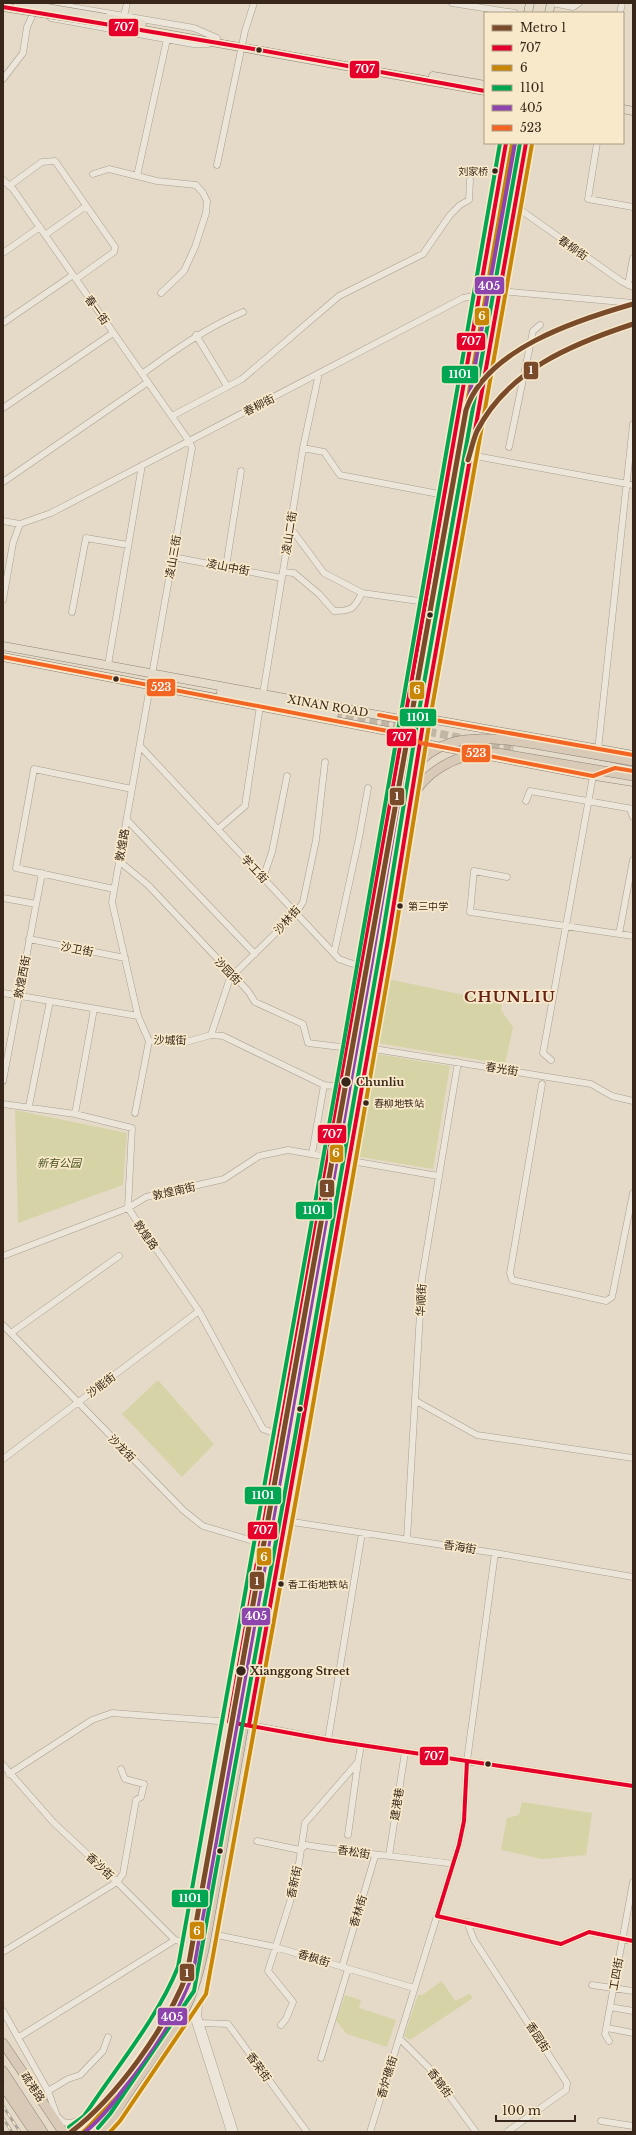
<svg xmlns="http://www.w3.org/2000/svg" width="636" height="2135" font-family="'Libre Baskerville','Noto Sans SC',serif">
<style>
.green{fill:#d6d4a7}
.lines{fill:none;stroke-linecap:round;stroke-linejoin:round}
.major-tunnel{stroke:#c1b6a4;stroke-width:8;stroke-dasharray:8 4;stroke-linecap:butt}
.minor-casing{stroke:#a89f91;stroke-width:7}
.major-casing{stroke:#8e8478;stroke-width:9}
.highway-casing{stroke:#8e8478;stroke-width:10}
.minor{stroke:#ece5d9;stroke-width:6}
.major{stroke:#e4dbca;stroke-width:8}
.highway{stroke:#d8cab7;stroke-width:9}
.rail-casing{stroke:#aaa49a;stroke-width:3}
.rail{stroke:#f8e9ca;stroke-width:1.5;stroke-dasharray:4.5;stroke-linecap:butt}
.major-bridge-casing{stroke:#8e8478;stroke-width:9;stroke-linecap:butt}
.highway-bridge-casing{stroke:#8e8478;stroke-width:10;stroke-linecap:butt}
.major-bridge{stroke:#e4dbca;stroke-width:8}
.highway-bridge{stroke:#d8cab7;stroke-width:9}
.bus-1-casing{stroke:#f8e9ca;stroke-width:7}
.bus-2-casing{stroke:#f8e9ca;stroke-width:7}
.bus-3-casing{stroke:#f8e9ca;stroke-width:7}
.bus-4-casing{stroke:#f8e9ca;stroke-width:7}
.bus-5-casing{stroke:#f8e9ca;stroke-width:7}
.bus-1{stroke:#e4002b;stroke-width:4}
.bus-2{stroke:#c78606;stroke-width:4}
.bus-3{stroke:#00a651;stroke-width:4}
.bus-4{stroke:#8e44ad;stroke-width:4}
.bus-5{stroke:#f26522;stroke-width:4}
.metro-1-casing{stroke:#f8e9ca;stroke-width:8}
.metro-1{stroke:#7a4b2a;stroke-width:5}
.bus-dot{fill:#372619;stroke:#f8e9ca;stroke-width:1.5}
.labels{text-anchor:middle;dominant-baseline:central;stroke-width:3.5;stroke-linejoin:round;paint-order:stroke}
.bus-label{font-size:10px;fill:#372619;stroke:#f8e9ca;text-anchor:start}
.street-label{font-size:11px;fill:#372619;stroke:#f8e9ca}
.stop-label{font-size:11px;font-weight:bold;fill:#372619;stroke:#f8e9ca;text-anchor:start}
.park-label{font-size:11px;font-style:italic;fill:#4a551e;stroke:#f8e9ca}
.district-label{font-size:15px;font-weight:bold;letter-spacing:1px;fill:#672215;stroke:#f8e9ca}
.line-badge{stroke:#f8e9ca;stroke-width:1.5}
.badge-label{font-size:11px;text-anchor:middle;font-weight:bold;fill:#fff}
</style>
<rect width="100%" height="100%" fill="#e4dac7"/>
<path class="green" d="M388,979L502,1003L501,1010L513,1027L505,1064L377,1043Z
M371,1053L450,1066L433,1169L354,1156Z
M15,1110L127,1133L123,1185L18,1223Z
M158,1380L214,1444L182,1477L122,1414Z
M522,1802L592,1813L586,1855L542,1859L501,1850L507,1818L519,1815Z
M442,1981L455,2001L469,1994L473,1998L410,2040L404,2036L418,1995H422Z
M345,1995L361,2000L359,2008L396,2020L387,2047L347,2034L336,2021Z"/>
<g class="lines">
<path class="major-tunnel" d="M334,714L467,739
M480,742L517,748"/>
<g class="minor-casing">
<path id="minor" d="M48,3L194,28L217,38
M452,3L515,13
M552,3L573,7L579,3
M620,13L622,3
M124,16L127,3
M51,18L193,44H208
M3,79L23,53L27,27L35,10
M597,143L588,199L633,207
M217,165L245,31L254,3
M93,174L109,169L157,181L196,185L203,193L207,201L206,213L195,247L184,271L161,293
M137,176L167,39
M3,180L13,189L189,441L192,448L112,902L138,1016L149,1041L186,1042L211,1035L223,1036L324,1085L342,1087
M9,186L42,162L55,161L115,247L114,252L76,279
M515,206L621,281L633,287
M45,235L86,206
M3,253L40,227
M628,285L633,258
M3,323L73,275
M196,335L227,386
M142,374C175,350 206,328 243,312
M3,408L113,333
M172,416L242,379L339,296L423,254L450,215L460,205L469,200L470,180
M509,447L533,331L540,325
M303,448L324,452L340,475L444,495
M470,455L633,485
M3,482L148,382
M3,521L20,524L51,513L463,298L500,291L633,303
M290,527L324,573L362,593L426,602
M173,557L282,578
M226,567L241,471
M283,572L294,573L319,594L334,611C352,611 354,609 362,593
M3,600L13,543L20,524
M72,612L86,538L128,545
M108,665L142,465
M263,694L303,448L319,373
M140,746L339,959L350,963L381,970
M598,750L633,424
M526,801L530,791L633,809
M630,809L633,817
M127,820L255,954
M218,829L245,806L260,706
M119,861L148,885L248,991L255,1002L303,1024L308,1043L349,1048
M507,877L474,871L470,912L633,936
M263,878L272,852L287,776
M114,889L16,868L34,769L132,789
M3,898L36,904
M619,934L633,860
M29,939L125,958
M334,953L359,838L368,788
M3,993L138,1016
M211,1035L230,978L296,913L303,902L316,840L325,762
M368,1048L591,1084L612,1096L633,1101
M551,1060L543,1053L593,776
M3,1081L42,873
M542,1084L510,1273L512,1280L606,1301L612,1297L633,1193
M3,1104L75,1114L132,1128L128,1208L199,1311L263,1429L279,1435
M29,1106L50,1001
M135,1113L149,1041
M75,1114L94,1009
M312,1154L324,1085
M3,1256L128,1208L146,1197L224,1179L259,1156L288,1150L438,1176
M3,1325L183,1510L203,1526L260,1543
M11,1333L119,1256
M416,1401L477,1435L633,1458
M3,1459L199,1311
M286,1521L495,1553L633,1577
M407,1539L422,1278L458,1062
M246,1724L328,1740L633,1786
M328,1740L362,1533
M3,1765L54,1823L117,1882L175,1940L207,1947
M9,1774L92,1720L112,1713L231,1722
M348,1835L358,1762
M257,1841L300,1850L306,1845C355,1853 404,1857 453,1864
M389,1856L405,1752
M437,1916L561,1944L589,1932L633,1941
M467,1922L474,1940L567,2083L566,2090L507,2132
M212,1934L275,1947L414,1988
M3,1952L117,1882L123,1874L136,1800L141,1797L144,1784L125,1779L121,1769
M342,1967L375,1856
M592,1985L633,1991
M200,1995L198,2016L235,2132
M190,2006L230,2132
M610,2007L633,2011
M3,2011L48,2091L57,2116L63,2122L69,2123L88,2120
M201,2023L228,2024L307,2132
M281,2025L286,2019L293,2002L268,1971L290,1902L299,1863L305,1823L358,1762L361,1745
M607,2028L633,2033
M19,2037L175,1940
M399,2038L429,2068L476,2132
M609,2041L605,2034L633,1882
M321,2058L348,1969
M48,2091L68,2079L80,2075L103,2051L108,2037
M601,2121L633,2126
M370,2132L459,1845L464,1821L467,1761L495,1553"/>
</g>
<g class="major-casing">
<path id="major" d="M528,13L530,3
M549,13L551,3
M106,18L142,24
M105,23L485,91
M433,76L485,85
M623,109L633,111
M3,646L405,720L424,718L633,755
M3,657L403,734L421,743L583,774L633,782
M221,692L334,714
M517,748L633,771
M412,797L424,718L526,143
M362,974L506,143
M183,2020L200,1993L209,1947L340,1213
M93,2113L164,2009L176,1989L184,1969L346,1062"/>
</g>
<g class="highway-casing">
<path id="highway" d="M3,2043L63,2132
M3,2071L43,2132
M3,2086L34,2132
M79,2132L117,2093"/>
</g>
<use href="#minor" class="minor"/>
<use href="#major" class="major"/>
<use href="#highway" class="highway"/>
<g class="rail-casing">
<path id="rail" d="M3,5L4,3
M3,2106L20,2132
M3,2118L12,2132"/>
</g>
<use href="#rail" class="rail"/>
<g class="major-bridge-casing">
<path id="major-bridge" d="M18,3L106,18
M3,7L105,23"/>
</g>
<g class="highway-bridge-casing">
<path id="highway-bridge" d="M99,2132L112,2104L178,2007L193,1952L393,823C395,812 396,800 401,790C428,726 490,736 546,746C575,751 604,756 633,761
M106,2132C126,2088 160,2053 184,2011C194,1992 199,1971 204,1950L407,808C421,771 459,751 498,753L633,776"/>
</g>
<use href="#major-bridge" class="major-bridge"/>
<use href="#highway-bridge" class="highway-bridge"/>
<g class="bus-1-casing">
<path id="bus-1" d="M3,7L248,48L485,91
M506,143L229,1722L328,1740L633,1786
M249,1725L388,940L424,718L526,143
M467,1761L464,1821L459,1845L437,1916L561,1944L589,1932L633,1941"/>
</g>
<g class="bus-2-casing">
<path id="bus-2" d="M83,2132C102,2116 115,2092 129,2072C151,2039 177,2007 190,1970L355,1049L512,144
M110,2132L120,2121L206,1994L307,1439L394,941L430,719L532,144"/>
</g>
<g class="bus-3-casing">
<path id="bus-3" d="M69,2127L84,2116L89,2109C119,2064 158,2017 178,1967L343,1047L500,143
M98,2128L110,2114L194,1991L295,1437L382,939L418,717L520,143"/>
</g>
<g class="bus-4-casing">
<path id="bus-4" d="M85,2132C107,2114 122,2091 138,2068C160,2038 181,2008 193,1972L371,967L424,649L515,143"/>
</g>
<g class="bus-5-casing">
<path id="bus-5" d="M3,657L403,734L421,743L593,776L615,768L633,771
M379,715L405,720L424,718L633,755"/>
</g>
<use href="#bus-1" class="bus-1"/>
<use href="#bus-2" class="bus-2"/>
<use href="#bus-3" class="bus-3"/>
<use href="#bus-4" class="bus-4"/>
<use href="#bus-5" class="bus-5"/>
<g class="metro-1-casing">
<path id="metro-1" d="M468,460C471,451 473,440 477,431C508,370 572,344 633,324
M71,2132C117,2097 166,2028 187,1974L466,410C486,349 577,320 633,304"/>
</g>
<use href="#metro-1" class="metro-1"/>
</g>
<g class="bus-dot">
<circle cx="259" cy="50" r="3.5"/>
<circle cx="495" cy="171" r="3.5"/>
<circle cx="430" cy="615" r="3.5"/>
<circle cx="116" cy="679" r="3.5"/>
<circle cx="400" cy="906" r="3.5"/>
<circle cx="346" cy="1082" r="5.5"/>
<circle cx="366" cy="1103" r="3.5"/>
<circle cx="300" cy="1409" r="3.5"/>
<circle cx="281" cy="1584" r="3.5"/>
<circle cx="241" cy="1671" r="5.5"/>
<circle cx="488" cy="1764" r="3.5"/>
<circle cx="220" cy="1851" r="3.5"/>
</g>
<g class="labels">
<g class="bus-label">
<text x="488" y="171" text-anchor="end">刘家桥</text>
<text x="408" y="906">第三中学</text>
<text x="374" y="1103">春柳地铁站</text>
<text x="288" y="1584">香工街地铁站</text>
</g>
<g class="street-label">
<text transform="translate(573 248) rotate(35)">春柳街</text>
<text transform="translate(97 310) rotate(55)">春一街</text>
<text transform="translate(259 405) rotate(-27)">春柳街</text>
<text transform="translate(289 533) rotate(-81)">凌山二街</text>
<text transform="translate(173 557) rotate(-80)">凌山三街</text>
<text transform="translate(228 567) rotate(11)">凌山中街</text>
<text transform="translate(328 706) rotate(10)">XINAN ROAD</text>
<text transform="translate(122 845) rotate(-80)">敦煌路</text>
<text transform="translate(255 869) rotate(47)">学工街</text>
<text transform="translate(287 920) rotate(-48)">沙林街</text>
<text transform="translate(77 949) rotate(11)">沙卫街</text>
<text transform="translate(228 971) rotate(46)">沙园街</text>
<text transform="translate(22 977) rotate(-79)">敦煌西街</text>
<text transform="translate(170 1040) rotate(1)">沙城街</text>
<text transform="translate(502 1069) rotate(9)">春光街</text>
<text transform="translate(174 1191) rotate(-13)">敦煌南街</text>
<text transform="translate(146 1235) rotate(55)">敦煌路</text>
<text transform="translate(421 1300) rotate(-87)">华顺街</text>
<text transform="translate(101 1385) rotate(-37)">沙能街</text>
<text transform="translate(122 1448) rotate(45)">沙龙街</text>
<text transform="translate(460 1547) rotate(9)">香海街</text>
<text transform="translate(397 1804) rotate(-81)">建港巷</text>
<text transform="translate(354 1852) rotate(9)">香松街</text>
<text transform="translate(100 1866) rotate(43)">香沙街</text>
<text transform="translate(294 1882) rotate(-78)">香新街</text>
<text transform="translate(358 1911) rotate(-73)">香林街</text>
<text transform="translate(314 1958) rotate(17)">香枫街</text>
<text transform="translate(616 1974) rotate(-80)">工四街</text>
<text transform="translate(538 2037) rotate(57)">香园街</text>
<text transform="translate(259 2067) rotate(54)">香荣街</text>
<text transform="translate(387 2077) rotate(-73)">香炉礁街</text>
<text transform="translate(440 2083) rotate(54)">香锦街</text>
<text transform="translate(33 2087) rotate(56)">疏港路</text>
</g>
<g class="stop-label">
<text x="356" y="1082">Chunliu</text>
<text x="250" y="1671">Xianggong Street</text>
</g>
<g class="park-label">
<text x="59" y="1163">新有公园</text>
</g>
<g class="district-label">
<text x="510" y="996">CHUNLIU</text>
</g>
</g>
<g class="line-badge">
<rect x="108" y="18" width="31" height="19" rx="4" fill="#e4002b"/>
<rect x="349" y="60" width="31" height="19" rx="4" fill="#e4002b"/>
<rect x="474" y="276" width="31" height="19" rx="4" fill="#8e44ad"/>
<rect x="474" y="307" width="16" height="19" rx="4" fill="#c78606"/>
<rect x="456" y="332" width="30" height="19" rx="4" fill="#e4002b"/>
<rect x="523" y="361" width="16" height="19" rx="4" fill="#7a4b2a"/>
<rect x="441" y="365" width="38" height="19" rx="4" fill="#00a651"/>
<rect x="146" y="678" width="30" height="19" rx="4" fill="#f26522"/>
<rect x="409" y="681" width="16" height="19" rx="4" fill="#c78606"/>
<rect x="399" y="708" width="38" height="19" rx="4" fill="#00a651"/>
<rect x="386" y="728" width="31" height="19" rx="4" fill="#e4002b"/>
<rect x="461" y="744" width="30" height="19" rx="4" fill="#f26522"/>
<rect x="389" y="787" width="16" height="19" rx="4" fill="#7a4b2a"/>
<rect x="317" y="1124" width="30" height="20" rx="4" fill="#e4002b"/>
<rect x="329" y="1144" width="15" height="19" rx="4" fill="#c78606"/>
<rect x="319" y="1179" width="16" height="19" rx="4" fill="#7a4b2a"/>
<rect x="295" y="1201" width="38" height="19" rx="4" fill="#00a651"/>
<rect x="244" y="1486" width="38" height="19" rx="4" fill="#00a651"/>
<rect x="247" y="1521" width="31" height="19" rx="4" fill="#e4002b"/>
<rect x="256" y="1547" width="16" height="19" rx="4" fill="#c78606"/>
<rect x="249" y="1571" width="16" height="19" rx="4" fill="#7a4b2a"/>
<rect x="241" y="1607" width="30" height="19" rx="4" fill="#8e44ad"/>
<rect x="419" y="1746" width="30" height="20" rx="4" fill="#e4002b"/>
<rect x="171" y="1889" width="38" height="19" rx="4" fill="#00a651"/>
<rect x="189" y="1921" width="16" height="19" rx="4" fill="#c78606"/>
<rect x="179" y="1963" width="16" height="19" rx="4" fill="#7a4b2a"/>
<rect x="157" y="2007" width="31" height="19" rx="4" fill="#8e44ad"/>
</g>
<g class="badge-label">
<text x="124" y="31">707</text>
<text x="365" y="73">707</text>
<text x="489" y="290">405</text>
<text x="482" y="320">6</text>
<text x="471" y="345">707</text>
<text x="531" y="374">1</text>
<text x="460" y="378">1101</text>
<text x="161" y="691">523</text>
<text x="417" y="694">6</text>
<text x="418" y="721">1101</text>
<text x="402" y="741">707</text>
<text x="476" y="757">523</text>
<text x="397" y="800">1</text>
<text x="332" y="1138">707</text>
<text x="336" y="1157">6</text>
<text x="327" y="1192">1</text>
<text x="314" y="1214">1101</text>
<text x="263" y="1499">1101</text>
<text x="263" y="1534">707</text>
<text x="264" y="1561">6</text>
<text x="257" y="1585">1</text>
<text x="256" y="1620">405</text>
<text x="434" y="1760">707</text>
<text x="190" y="1902">1101</text>
<text x="197" y="1935">6</text>
<text x="187" y="1977">1</text>
<text x="172" y="2021">405</text>
</g>
<rect width="636" height="2135" fill="none" stroke="#372619" stroke-width="8"/>
<rect x="484" y="12" width="140" height="132" fill="#f8e9ca" stroke="#ab9b83"/>
<rect x="492" y="25" width="20" height="6" fill="#7a4b2a" stroke="#ab9b83"/>
<text x="520" y="32" font-size="12" fill="#372619">Metro 1</text>
<rect x="492" y="45" width="20" height="6" fill="#e4002b" stroke="#ab9b83"/>
<text x="520" y="52" font-size="12" fill="#372619">707</text>
<rect x="492" y="65" width="20" height="6" fill="#c78606" stroke="#ab9b83"/>
<text x="520" y="72" font-size="12" fill="#372619">6</text>
<rect x="492" y="85" width="20" height="6" fill="#00a651" stroke="#ab9b83"/>
<text x="520" y="92" font-size="12" fill="#372619">1101</text>
<rect x="492" y="105" width="20" height="6" fill="#8e44ad" stroke="#ab9b83"/>
<text x="520" y="112" font-size="12" fill="#372619">405</text>
<rect x="492" y="125" width="20" height="6" fill="#f26522" stroke="#ab9b83"/>
<text x="520" y="132" font-size="12" fill="#372619">523</text>
<path d="M496 2115v6h79v-6" fill="none" stroke="#372619" stroke-width="2"/>
<text x="502" y="2115" font-size="12" fill="#372619" stroke="#f8e9ca" stroke-width="3" paint-order="stroke">100 m</text>
</svg>
